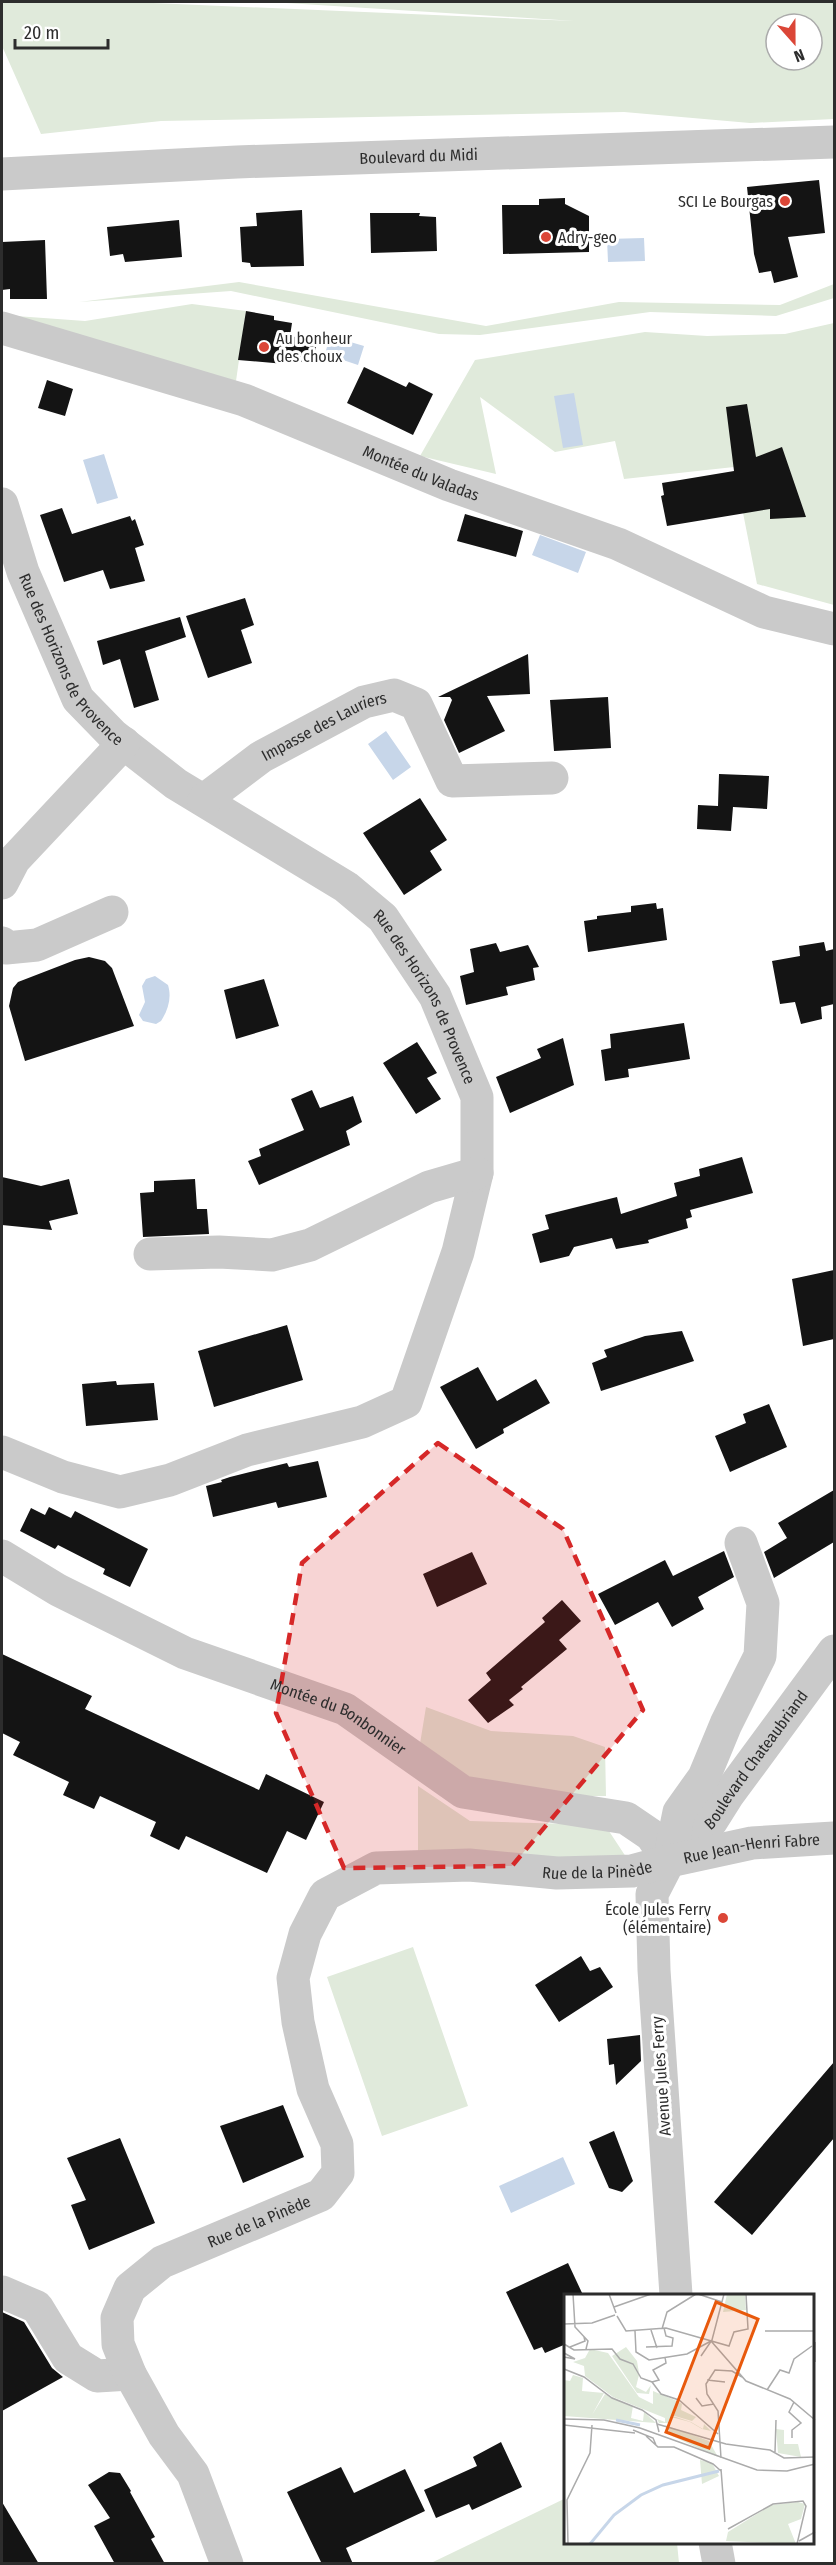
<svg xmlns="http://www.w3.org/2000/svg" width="836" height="2565" font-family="'Fira Sans Condensed',sans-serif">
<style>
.green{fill:#e0eadb;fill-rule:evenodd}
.water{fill:#c7d6e9}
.building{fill:#141414}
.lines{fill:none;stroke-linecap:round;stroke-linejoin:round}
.street{stroke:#cacaca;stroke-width:33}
.marked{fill:#d62828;fill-opacity:0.2;stroke:#d62828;stroke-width:4.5;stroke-dasharray:12 8;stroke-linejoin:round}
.poi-dot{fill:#db4637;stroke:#fff;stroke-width:2}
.labels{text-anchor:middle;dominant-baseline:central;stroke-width:6;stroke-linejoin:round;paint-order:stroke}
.street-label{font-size:16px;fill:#2d2d2d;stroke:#fff}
.poi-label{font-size:16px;fill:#2d2d2d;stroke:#fff;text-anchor:end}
.inset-river{fill:none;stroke:#c7d6e9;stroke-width:3}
.inset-road{fill:none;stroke:#ababab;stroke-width:1.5}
.view{fill:#e8590c;fill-opacity:0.15;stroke:#e8590c;stroke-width:3}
.inset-edge{fill:none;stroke:#2d2d2d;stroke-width:3}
</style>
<rect width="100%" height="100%" fill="#fff"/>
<path class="green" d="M2,2H130L575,21L270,2H834V119L750,123L624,112L161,121L41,134L2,46ZM776,24H812V60H776Z
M239,282L486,326L619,302L780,305L834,284V298L776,316L650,312L480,335L439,334L231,291L79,302Z
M192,304L246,311L236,381L2,315L85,321Z
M834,323V605L757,584L734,467L624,479L615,441L555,452L480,397L496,474L420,456L475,360L645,332L707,336L785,334Z
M426,1707L491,1731L573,1736L605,1747L606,1796H551L473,1784L418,1756Z
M418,1786L470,1821L605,1825L628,1860L418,1853Z
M413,1947L468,2106L382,2136L327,1977Z
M566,2498V2542L677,2543L679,2563H431Z"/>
<path class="water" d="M644,238L645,261L608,262L607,239Z
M330,336L364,346L358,365L325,354Z
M574,393L583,445L563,448L554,396Z
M104,454L118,498L97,504L83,460Z
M540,535L586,552L578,573L532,555Z
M386,731L411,767L393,780L368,744Z
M155,976L168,985C172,998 168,1010 161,1021L156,1024L143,1021L139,1015L145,1002L142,986L146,979Z
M563,2157L575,2184L511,2213L499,2186Z"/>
<path class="building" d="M819,180L825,233L788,237L798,277L774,283L771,271L759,273L754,254L747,187Z
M565,198V204L589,216V252L503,254L502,205H539V199Z
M302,210L304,266L251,267L250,263L242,262L240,227L257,226L256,213Z
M370,213H420L419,216L436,217L437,251L371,253Z
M179,220L182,257L125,262L123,254L110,256L107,227Z
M45,240L47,299H10V289L2,290V242Z
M246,311L274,316V320L292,323L290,336L317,341L313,364L286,359L285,364L238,360Z
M364,367L406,387L409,382L433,394L413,435L347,403Z
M47,380L73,389L65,416L38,408Z
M747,404L756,457L782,447L806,517L770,519V509L667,526L661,496L664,495L662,483L734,471L726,407Z
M62,508L72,534L130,516L132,521L135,519L144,545L135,548L145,581L110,589L103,570L64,582L40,515Z
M465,514L523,531L516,557L457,541Z
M245,598L254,625L241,630L252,663L208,678L186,616Z
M180,617L186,637L145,651L159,700L134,708L120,659L103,665L97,641Z
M528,654L530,694L487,696L505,731L459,753L444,720L452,700L450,697H438Z
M608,697L611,748L554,751L550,700Z
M719,774L769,776L767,809L733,807L731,831L697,829L698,805L718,806Z
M420,798L447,840L430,851L442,870L404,895L363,833Z
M656,903L657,909L663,908L667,940L588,952L584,921L597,919V916L631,912V906Z
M824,942L826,951L834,949V1004L821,1007L822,1019L801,1024L795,1002L780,1004L772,961L800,956L799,946Z
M496,943L500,952L528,945L539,967L533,968L535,980L506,987L508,995L466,1005L460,976L474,972L470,949Z
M89,957L105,961L112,968L134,1026L25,1061L9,1006L13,988L18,982L75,960Z
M264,979L279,1026L236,1039L224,990Z
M684,1023L690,1059L628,1069L629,1077L605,1081L601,1050L611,1048L610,1034Z
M563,1038L574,1085L510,1113L496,1077L541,1058L537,1049Z
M417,1042L437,1073L427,1078L441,1099L416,1114L383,1063Z
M312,1090L320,1108L353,1096L362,1122L346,1131L350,1145L259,1185L248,1161L261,1156L259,1149L304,1130L291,1099Z
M742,1157L753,1193L690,1210L692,1217L686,1219L688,1228L648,1240L649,1243L616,1249L612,1238L574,1247L569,1256L540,1263L532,1234L549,1229L545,1215L617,1197L621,1214L677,1196L674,1183L700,1176L699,1169Z
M2,1177L41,1186L69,1179L78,1214L49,1221L52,1230L2,1225Z
M195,1179L197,1209H207L209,1234L143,1237L140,1193L154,1192V1181Z
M834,1270V1339L803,1346L792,1279Z
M287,1325L303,1380L214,1407L198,1351Z
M682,1331L694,1361L601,1391L592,1363L607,1357L604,1350L645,1336Z
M478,1367L497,1401L536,1379L550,1403L503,1429L504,1433L476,1449L440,1387Z
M116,1381L117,1385L154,1383L158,1420L86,1426L82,1384Z
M769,1404L787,1447L730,1472L715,1436L746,1423L743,1414Z
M318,1461L327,1497L278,1508L276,1502L213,1517L206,1486L222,1482L221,1480L230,1477L287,1463L289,1467Z
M834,1490V1542L774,1578L764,1552L787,1538L778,1523Z
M49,1507L71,1518L75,1511L148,1549L130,1587L103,1574L105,1569L58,1545L55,1549L20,1531L31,1508L45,1515Z
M724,1551L734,1577L698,1597L704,1609L672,1627L658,1602L615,1625L598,1594L665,1560L673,1576Z
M472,1552L487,1584L437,1607L423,1574Z
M562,1600L581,1621L559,1640L567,1649L521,1687L523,1689L509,1700L514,1705L488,1723L468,1700L491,1680L486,1673L545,1622L542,1618Z
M2,1654L92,1696L85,1709L259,1790L266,1774L324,1802L306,1840L287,1831L267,1873L186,1836L179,1850L150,1836L156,1822L100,1796L94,1809L63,1795L69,1782L13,1755L20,1742L2,1733Z
M581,1956L590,1971L600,1967L613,1987L559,2022L535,1985Z
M640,2035L641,2061L616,2085L614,2064L609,2065L607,2039Z
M834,2062V2138L752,2235L714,2202Z
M283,2105L304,2157L243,2183L220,2126Z
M614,2131L633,2181L622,2192L609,2188L589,2142Z
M120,2138L155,2223L89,2250L71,2205L86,2200L67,2158Z
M568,2263L583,2295H566V2344L545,2353L542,2347L534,2350L506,2292Z
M2,2312L24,2322L52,2368L63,2377L2,2411Z
M501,2442L522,2487L472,2510L469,2504L436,2518L424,2490L477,2466L473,2457Z
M341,2467L354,2493L405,2469L425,2511L346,2548L353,2564H322L287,2492Z
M109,2472L120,2473L131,2491L130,2492L155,2537L151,2539L165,2564H115L94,2526L110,2518L88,2485Z
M2,2502L39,2564H2Z"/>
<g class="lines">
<g class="street">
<path id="s1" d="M2,174L237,162L834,142"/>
<path id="s2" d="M2,328L244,400L449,485L618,544L764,612L834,629"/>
<path id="s3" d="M2,504L23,572L78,699L113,735L176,784L346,887L383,918L435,996L477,1097V1173L458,1252L406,1402L362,1422L247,1450L170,1480L120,1492L63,1477L2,1452"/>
<path id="s4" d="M204,800L261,757L364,702L394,695L416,704L452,781L552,778"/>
<path d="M2,883L14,860L124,743"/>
<path d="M2,943L6,948L37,945L112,912"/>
<path d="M150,1254L219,1252L272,1255L310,1245L429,1187L477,1173"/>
<path id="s5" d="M2,1556L58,1590L185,1653L345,1709L463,1792L626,1818L651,1835L669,1861"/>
<path id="s6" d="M670,1859L711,1822L728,1795L834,1651"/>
<path d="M2,2292L37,2307L68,2358L97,2376L130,2374"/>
<path d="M676,2295L654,1970L652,1894L669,1861L679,1812L704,1777L726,1724L760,1656L763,1603L741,1543"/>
<path d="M715,2542L719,2564"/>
<path id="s7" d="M227,2564L193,2474L164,2435L130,2374L118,2344L117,2318L130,2288L162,2262L321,2195L338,2173L337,2144L313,2089L298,2022L293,1978L305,1934L325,1895L376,1868L469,1865L557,1873L632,1871L669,1861L752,1843L834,1838"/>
</g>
</g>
<path class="marked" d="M438,1443L563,1529L643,1710L512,1866L344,1868L276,1713L302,1563Z"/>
<g class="poi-dot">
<circle cx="785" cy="201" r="6"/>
<circle cx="546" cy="237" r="6"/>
<circle cx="264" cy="347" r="6"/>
<circle cx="723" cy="1918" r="6"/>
</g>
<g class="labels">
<g class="street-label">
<text stroke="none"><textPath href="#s1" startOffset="417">Boulevard du Midi</textPath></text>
<text stroke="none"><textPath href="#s2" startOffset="444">Montée du Valadas</textPath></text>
<text stroke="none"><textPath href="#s3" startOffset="172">Rue des Horizons de Provence</textPath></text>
<text stroke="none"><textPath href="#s4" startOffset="142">Impasse des Lauriers</textPath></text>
<text stroke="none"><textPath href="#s3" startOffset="676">Rue des Horizons de Provence</textPath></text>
<text stroke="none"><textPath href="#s5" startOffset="374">Montée du Bonbonnier</textPath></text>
<text stroke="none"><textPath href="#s6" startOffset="132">Boulevard Chateaubriand</textPath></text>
<text stroke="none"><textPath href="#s7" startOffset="1275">Rue Jean-Henri Fabre</textPath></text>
<text stroke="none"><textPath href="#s7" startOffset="1118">Rue de la Pinède</textPath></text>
<text transform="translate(661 2076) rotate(-94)">Avenue Jules Ferry</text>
<text stroke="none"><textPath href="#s7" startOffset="452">Rue de la Pinède</textPath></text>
</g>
<g class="poi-label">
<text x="773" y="201">SCI Le Bourgas</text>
<text x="558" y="237" text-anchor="start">Adry-geo</text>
<text x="276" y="338" text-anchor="start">Au bonheur<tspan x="276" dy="18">des choux</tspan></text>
<text x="711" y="1909">École Jules Ferry<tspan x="711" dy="18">(élémentaire)</tspan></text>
</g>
</g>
<g transform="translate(564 2294)">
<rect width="250" height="250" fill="#fff"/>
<path d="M163,0H181L182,16L159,18ZM62,53L73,67L75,79L69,71L75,81L72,93L82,98L87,91L85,100L73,99L48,62ZM26,55L44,59L75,103L89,110V97L113,107L118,110L117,116L132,123L128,127L111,122H105L112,123L127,128L139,135L140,130L147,137L138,135L126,128L111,124H106L104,129H95L93,125L101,128V124L49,103L21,82L20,72L9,68L21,64ZM9,81L19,84L18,97L40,99L28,121L41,100L69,112L67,124L79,127L80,118L92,129L0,122V86L6,87ZM101,131L145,147L154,163L108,142ZM212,135L220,136V150H234L237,163L214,159ZM136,166L148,169L155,182L138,190ZM234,208L241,210L237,225L224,230L232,250L162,247L164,238L207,211Z" fill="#e0eadb"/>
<path class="inset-river" d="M52,126L76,131M26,250L50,221L77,201L99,191L155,177"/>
<path class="inset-road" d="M9,0L11,33L24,47L22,55M45,0L52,19M134,0L158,8M50,13L87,0M53,22L62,37L102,34L165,52L170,38L184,35L182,0M0,30L28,29L51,21M98,35L103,18L132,0M87,36L93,54M71,37L72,58L85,66L123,60L147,47M201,37H251M147,47L182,87L226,105L251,126M251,48V68M0,50L10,56L48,55L56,65L69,70L77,84L88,88L97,100L115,106L154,140M6,53L21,47L20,43M82,53L108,52L109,44L102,42L100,34M0,59L11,65L0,63M137,62L148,46L160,0M0,75L20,83L48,104L78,116L92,126L95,138M143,86L161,88M88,88L95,86L89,76L102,69L101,63M203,96L216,76L225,79L230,65L248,52M132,104L138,112L150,110M0,125L40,126L76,134L193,176L223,177L251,170M93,130L162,150L206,156L220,164L251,163M0,131L71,139M69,136L89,144L92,151M82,142L94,153H110L149,170L157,177M228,144V136L237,129L225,118L230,108M211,158L212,126M157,164L154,117L143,100L142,90L151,76L168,77L178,83M157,175L161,228M164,235L209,210L239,207L242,212L233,250M235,247L251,238M4,250L3,206L26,159L28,131"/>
<path class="view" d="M152,8L194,25L145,154L102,138Z"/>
<rect width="250" height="250" class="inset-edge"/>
</g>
<rect width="836" height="2565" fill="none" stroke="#2d2d2d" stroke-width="6"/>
<g transform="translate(794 42) rotate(159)"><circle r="28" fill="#ffffff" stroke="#ababab" stroke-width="1.5"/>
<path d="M0-4.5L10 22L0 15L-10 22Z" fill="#db4637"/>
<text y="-9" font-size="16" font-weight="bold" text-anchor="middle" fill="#2d2d2d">N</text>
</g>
<path d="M15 39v9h93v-9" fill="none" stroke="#2d2d2d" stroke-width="3"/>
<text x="24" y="39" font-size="18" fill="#2d2d2d" stroke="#ffffff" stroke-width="4.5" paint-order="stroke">20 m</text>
</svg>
